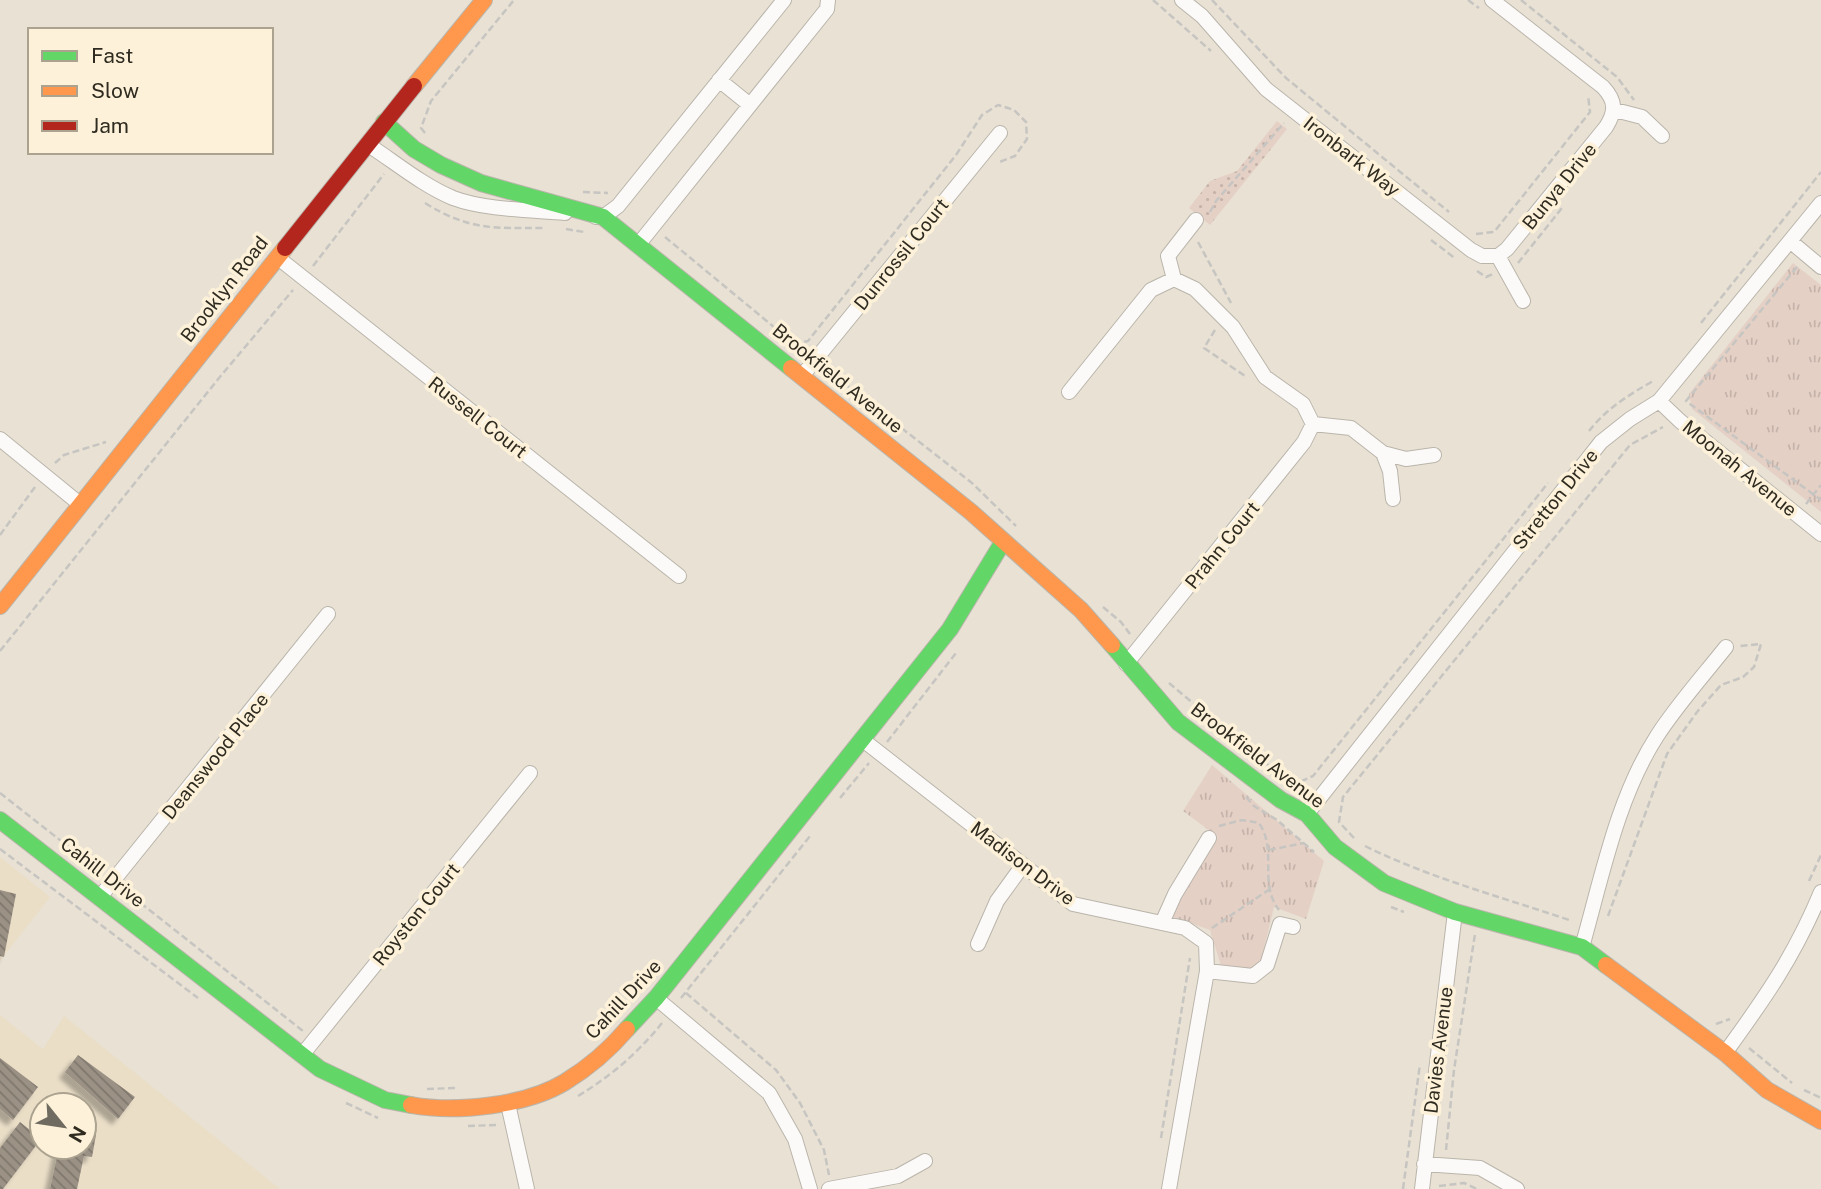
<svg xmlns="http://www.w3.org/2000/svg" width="1821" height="1189" font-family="'Public Sans',sans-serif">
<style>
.built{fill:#eadec7;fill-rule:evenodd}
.grass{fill:url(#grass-dots)}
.park{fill:url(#park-tufts)}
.building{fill:url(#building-back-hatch);filter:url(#shadow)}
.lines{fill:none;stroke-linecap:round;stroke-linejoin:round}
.street-casing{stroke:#bab5ab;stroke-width:16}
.fast-casing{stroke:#bab5ab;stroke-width:18}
.slow-casing{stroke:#bab5ab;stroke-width:18}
.jam-casing{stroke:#bab5ab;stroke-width:18}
.path{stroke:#c7c5c1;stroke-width:2.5;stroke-dasharray:7 3.5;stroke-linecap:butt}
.street{stroke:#fcfaf9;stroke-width:14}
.fast{stroke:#63d668;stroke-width:16}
.slow{stroke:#ff974d;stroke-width:16}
.jam{stroke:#b3261e;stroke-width:16}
.labels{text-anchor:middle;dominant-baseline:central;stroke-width:7;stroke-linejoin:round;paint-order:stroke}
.street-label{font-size:19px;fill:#2f2b21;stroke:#fdf2d9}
</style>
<defs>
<pattern id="grass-dots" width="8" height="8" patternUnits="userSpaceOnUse" patternTransform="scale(1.75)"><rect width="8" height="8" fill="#e5d0c6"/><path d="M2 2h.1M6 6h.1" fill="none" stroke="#c5b3aa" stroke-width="1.8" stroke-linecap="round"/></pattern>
<pattern id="park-tufts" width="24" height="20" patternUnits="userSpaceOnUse" patternTransform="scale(1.75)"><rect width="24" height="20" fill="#e5d0c6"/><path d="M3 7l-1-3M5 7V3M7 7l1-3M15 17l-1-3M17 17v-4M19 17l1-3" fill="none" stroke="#c5b3aa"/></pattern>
<pattern id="building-back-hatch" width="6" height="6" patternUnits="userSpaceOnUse" patternTransform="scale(1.75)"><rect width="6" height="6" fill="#9b9185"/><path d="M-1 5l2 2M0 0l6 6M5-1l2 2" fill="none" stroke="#7f776c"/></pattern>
<filter id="shadow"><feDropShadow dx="-6" dy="6" stdDeviation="2" flood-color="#0004"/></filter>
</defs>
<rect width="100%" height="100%" fill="#e8e1d4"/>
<path class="built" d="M0,857L50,897L0,961Z
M0,1015L43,1049L64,1016L280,1189H0ZM42,1105H84V1147H42Z"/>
<path class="grass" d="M1277,121L1287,129L1210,225L1189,208L1210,181L1237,171Z"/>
<path class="park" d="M1793,263L1821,285V512L1692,409L1689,394Z
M1212,765L1324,861L1306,919L1274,907L1259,969L1221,966L1210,930L1170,916L1218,837L1183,811Z"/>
<path class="building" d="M0,890L16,894L4,957L0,956Z
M78,1055L135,1097L118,1119L65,1072Z
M0,1058L38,1087L13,1120L0,1109Z
M20,1122L41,1139L3,1189H0V1148Z
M84,1133L96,1135L92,1157L84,1156L77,1189H50L59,1147H84Z"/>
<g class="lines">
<g class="street-casing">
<path id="street" d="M1182,0L1202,16L1266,89L1471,250L1482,256H1498
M1492,0L1603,87C1616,101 1616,111 1606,127L1507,249L1498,256
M719,80L750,105
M1615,110L1642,117L1662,136
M367,144C395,162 422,185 453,198C485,210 531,210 565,213
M596,217H603L618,206L784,0
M1790,241L1821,267
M638,245L827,9L828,0
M1498,256L1523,301
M277,257L679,576
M1174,279L1168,256L1196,220
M802,376L1000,133
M1069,392L1151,290L1174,279L1195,289L1233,327L1265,377L1303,404L1313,424L1304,442L1126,664
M1659,401L1680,421L1821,534
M1313,424L1351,428L1383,453L1390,471L1393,499
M0,439L81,505
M1383,453L1406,459L1434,455
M863,740L1073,904L1185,928L1206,943L1207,971L1169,1189
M1307,814L1601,442L1630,419L1659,401L1821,203
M100,897L328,614
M1162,923L1175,894L1209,838
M978,944L997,901L1023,865
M1582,947C1602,877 1617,798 1657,736C1677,705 1703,676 1726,647
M1207,971L1253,976L1267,965L1280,924L1293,927
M656,998L769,1093L795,1139L810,1189
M1725,1053C1765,998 1795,955 1821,892
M302,1055L530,773
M508,1104L527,1189
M1424,1164L1480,1168L1517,1189
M829,1189L898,1176L925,1161
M1422,1189L1455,912"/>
</g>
<g class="fast-casing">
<path id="fast" d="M384,122L414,149L441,165L481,183L603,217L791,368
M1112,645L1178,722L1281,800L1307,814L1335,847L1384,883L1455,912L1582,947L1606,965
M0,820L320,1069L385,1100L411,1105
M627,1029L656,998L950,629L1003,542"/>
</g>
<g class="slow-casing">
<path id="slow" d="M414,86L484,0
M791,368L971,512L1081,610L1112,645
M0,606L285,248
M1606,965L1725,1053L1767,1090L1821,1121
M411,1105C455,1113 526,1106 565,1082C588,1068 610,1049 627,1029"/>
</g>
<g class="jam-casing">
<path id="jam" d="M285,248L414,86"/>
</g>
<path class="path" d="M1153,0L1211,51
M1212,0L1286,78L1449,212
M1468,0L1479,8
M1521,0L1617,77L1634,100
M425,133L421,128L431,101L514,0
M583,192L608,193
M425,203C470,231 495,228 546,228
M1210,212L1216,201L1284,123
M566,229L584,232
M1476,234L1494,232L1590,112L1588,95
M665,237L803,351
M1431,240L1456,259
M1198,242L1231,303
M1518,263L1562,208
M313,266L384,174
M1797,267L1686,401L1821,500
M1477,271L1486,277L1493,274
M1701,323L1821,172
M1215,330L1204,348L1245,376
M794,344L808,341L956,155L982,115L998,105L1014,110L1026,122L1027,139L1015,156L997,163
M827,370L972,483L1016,526
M1589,431C1607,408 1630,394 1655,380
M55,463L64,455L106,442
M1806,504L1821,485
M0,535L35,487
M1103,607L1121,622L1130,634
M0,651L219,378L293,290
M1169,683L1265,763L1295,784L1313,776L1548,483
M887,742L956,653
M0,793L102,873
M1246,797L1254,806L1277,820L1314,852
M840,798L869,763
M1219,826L1242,820L1259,823C1278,851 1258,883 1279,910
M1354,838L1339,822L1343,797L1630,445L1663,427
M1365,846C1432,879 1502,897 1572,921
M0,849L198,998
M1269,850L1304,843
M1809,881L1821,855
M124,890L303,1031
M1391,907L1404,912
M1608,916L1667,754L1697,712L1721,685L1743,677L1754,667L1761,644L1740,646
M1212,928L1270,889
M686,993L776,1070L800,1103L824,1150L829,1175
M681,998L810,836
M1716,1024L1730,1019
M1749,1048L1792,1083
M427,1089L455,1088
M1804,1090L1821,1098
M578,1096C611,1076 638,1053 662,1023
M346,1103L378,1118
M468,1126L496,1125
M1161,1138L1190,958
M1446,1150L1454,1070L1475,934
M1439,1186L1464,1183L1477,1189
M1403,1189L1420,1064"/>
<use href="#street" class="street"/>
<use href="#fast" class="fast"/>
<use href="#slow" class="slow"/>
<use href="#jam" class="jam"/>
</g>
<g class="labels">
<g class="street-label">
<text transform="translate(1352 156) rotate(38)">Ironbark Way</text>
<text transform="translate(1559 186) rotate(-51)">Bunya Drive</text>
<text transform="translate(901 254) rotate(-51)">Dunrossil Court</text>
<text transform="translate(224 289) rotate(-52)">Brooklyn Road</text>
<text transform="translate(838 378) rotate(39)">Brookfield Avenue</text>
<text transform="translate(478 417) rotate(38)">Russell Court</text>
<text transform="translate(1740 468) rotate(39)">Moonah Avenue</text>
<text transform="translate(1555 499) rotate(-51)">Stretton Drive</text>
<text transform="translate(1222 545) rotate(-51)">Prahn Court</text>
<text transform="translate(1258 755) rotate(37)">Brookfield Avenue</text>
<text transform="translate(215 756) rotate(-51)">Deanswood Place</text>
<text transform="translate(1023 863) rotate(37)">Madison Drive</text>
<text transform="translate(103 872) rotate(38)">Cahill Drive</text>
<text transform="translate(416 914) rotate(-51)">Royston Court</text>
<text transform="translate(623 999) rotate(-47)">Cahill Drive</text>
<text transform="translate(1438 1050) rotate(-83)">Davies Avenue</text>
</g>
</g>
<rect x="28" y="28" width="245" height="126" fill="#fdf2d9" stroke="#aba28f" stroke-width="2"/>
<rect x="42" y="51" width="35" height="10" fill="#63d668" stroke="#aba28f" stroke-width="2"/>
<text x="91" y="63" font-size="21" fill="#2f2b21">Fast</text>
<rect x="42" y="86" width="35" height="10" fill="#ff974d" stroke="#aba28f" stroke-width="2"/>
<text x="91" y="98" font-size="21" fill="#2f2b21">Slow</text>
<rect x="42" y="121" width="35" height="10" fill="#b3261e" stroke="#aba28f" stroke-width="2"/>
<text x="91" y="133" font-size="21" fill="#2f2b21">Jam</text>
<g transform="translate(63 1126) rotate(120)"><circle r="33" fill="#fdf2d9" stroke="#aba28f" stroke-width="2"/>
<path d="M0-5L12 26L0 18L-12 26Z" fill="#706b60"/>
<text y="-10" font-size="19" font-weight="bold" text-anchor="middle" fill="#2f2b21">N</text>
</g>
</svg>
